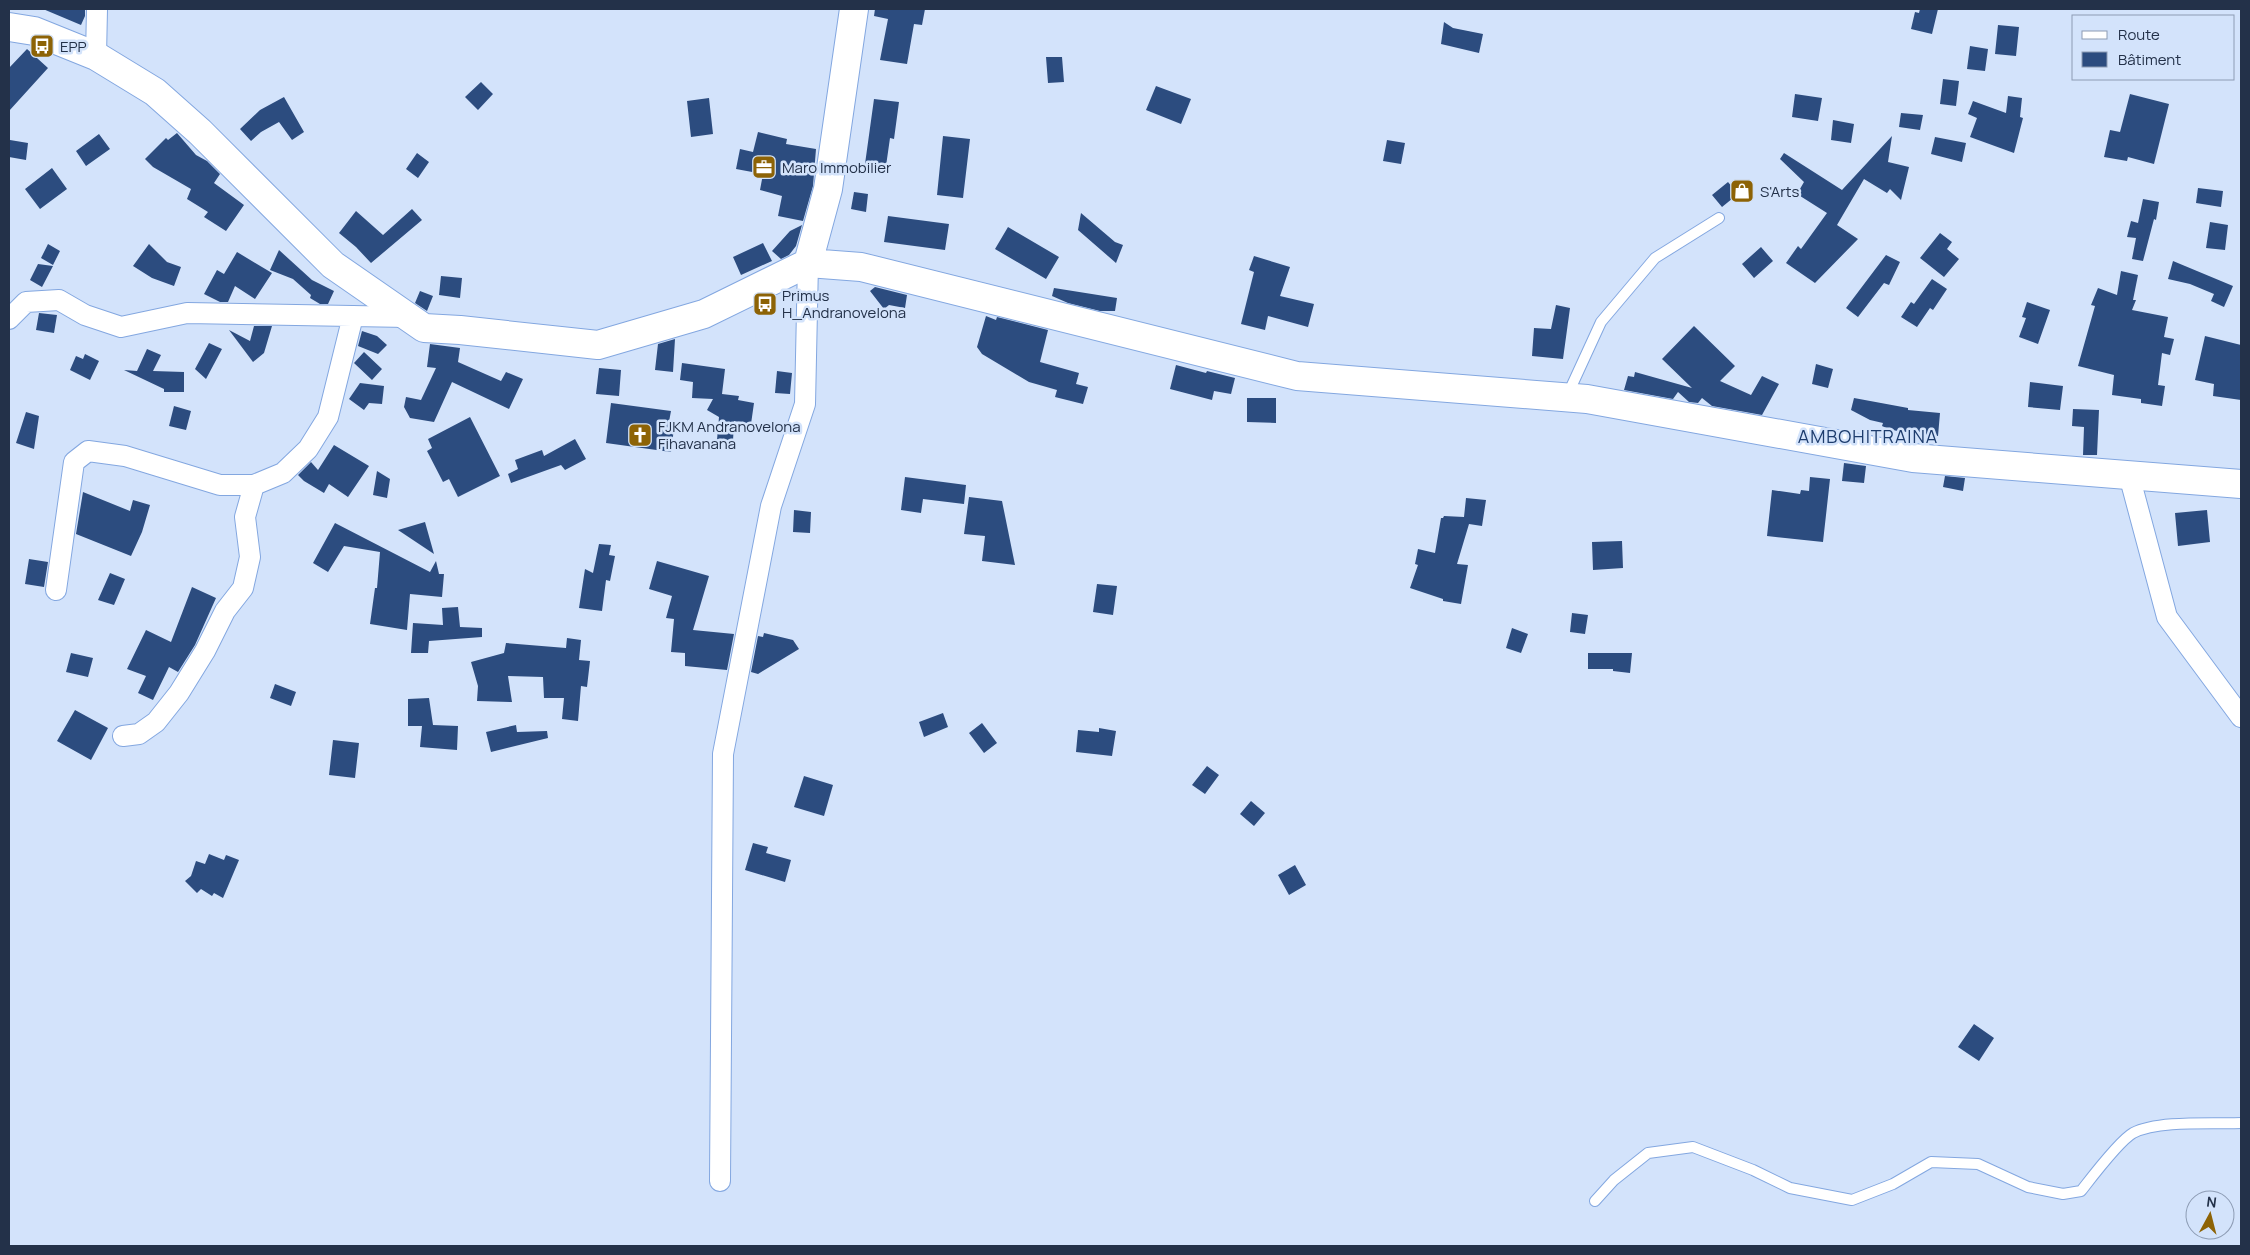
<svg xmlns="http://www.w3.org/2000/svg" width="2250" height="1255" font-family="Manrope,sans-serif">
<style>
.building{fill:#2c4c7f}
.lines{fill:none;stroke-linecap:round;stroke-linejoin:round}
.lane-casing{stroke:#83a7e0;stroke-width:12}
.street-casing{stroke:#83a7e0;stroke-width:22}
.secondary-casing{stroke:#83a7e0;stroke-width:30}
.lane{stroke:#fff;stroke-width:10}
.street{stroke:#fff;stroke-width:20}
.secondary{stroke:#fff;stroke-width:28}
.labels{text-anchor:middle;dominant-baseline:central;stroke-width:5;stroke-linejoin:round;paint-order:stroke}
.poi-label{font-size:15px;fill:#233149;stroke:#d3e3fb;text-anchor:start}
.quarter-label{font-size:18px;letter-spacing:1px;fill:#1d3c6d;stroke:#d3e3fb}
</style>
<rect width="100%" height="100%" fill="#d3e3fb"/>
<path class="building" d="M43,9H85V16L81,25Z
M875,9H925L922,25L914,24L907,64L880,60L888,19L874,16Z
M1920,9H1938L1932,34L1911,29L1915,12L1919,13Z
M1444,22L1453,28L1483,34L1479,53L1441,44Z
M1998,25L2019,27L2016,56L1995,54Z
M1970,46L1988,49L1985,71L1967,69Z
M27,49L48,68L9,111V68Z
M1046,57H1062L1064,82L1048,83Z
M1943,79L1959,81L1956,106L1940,104Z
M481,82L493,94L478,110L465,97Z
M1156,86L1191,99L1181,124L1146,110Z
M1795,94L1822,98L1818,121L1792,117Z
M2130,94L2169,104L2154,164L2128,157L2127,161L2104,157L2110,130L2120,132Z
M2008,96L2022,98L2020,117L2023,118L2014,153L1970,137L1977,118L1968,114L1973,101L2006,113Z
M284,97L304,132L292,140L279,122L261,132L251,141L240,129L260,110Z
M709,98L713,134L691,137L687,101Z
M874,99L899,102L894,139L890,138L886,166L865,164Z
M1901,113L1923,115L1920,130L1899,127Z
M1833,120L1854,124L1851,143L1831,140Z
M758,132L787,139L786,144L816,149L813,186L803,221L778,216L782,196L760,190L763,174L736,169L740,149L753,152Z
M177,133L196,155L207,161L220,174L214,183L244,205L226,231L204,217L208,212L187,199L191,189L153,167L145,159L166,138L168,140Z
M99,134L110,149L86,166L76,151Z
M943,136L970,139L963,198L937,195Z
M1892,136L1888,162L1909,167L1901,200L1890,189L1887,193L1864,179L1837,225L1858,239L1815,283L1786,263L1798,246L1801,249L1827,213L1797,194L1804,182L1780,159L1784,153L1842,190Z
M1935,137L1966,143L1962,162L1931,154Z
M10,140L28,143L26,160L9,157Z
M1387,140L1405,143L1401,164L1383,161Z
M417,153L429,162L418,178L406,169Z
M52,168L67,189L40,209L25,189Z
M1728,182L1738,194L1722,207L1712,195Z
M2198,188L2223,191L2221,207L2196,203Z
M854,192L868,194L866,212L851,209Z
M2143,199L2159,202L2156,220L2154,219L2143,261L2132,259L2136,238L2127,237L2131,221L2138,223Z
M412,209L422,220L371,263L356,247L339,233L356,211L383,235Z
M1081,213L1115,242L1123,245L1116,263L1078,230Z
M888,216L949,224L945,250L884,242Z
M2210,222L2228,225L2225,250L2206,248Z
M802,225L796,246L789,255L781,259L772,251L790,231Z
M1008,227L1059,257L1046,279L995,249Z
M1940,233L1952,242L1947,249L1959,259L1944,277L1920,258Z
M763,243L772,261L741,275L733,257Z
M48,244L60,251L53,265L41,258Z
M149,244L167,262L181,267L174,286L152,278L133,266Z
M1761,247L1773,261L1754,278L1742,264Z
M279,250L312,280L334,291L328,304H320L310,298L311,295L293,279L270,270Z
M237,252L272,273L255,299L235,286L228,302H220L204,294L217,270L224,274Z
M1886,255L1900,262L1889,285L1884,283L1858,317L1846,308Z
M1254,256L1290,267L1280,296L1314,304L1308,327L1268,316L1265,330L1241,324L1254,272L1249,270Z
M2173,261L2233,286L2224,307L2211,301L2214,294L2190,284L2168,279Z
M38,264L53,266L42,287L30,280Z
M2121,271L2138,275L2133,300H2136L2132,310L2168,317L2164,337L2174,339L2170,355L2162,353L2158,385L2165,386L2162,406L2141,403V399L2112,395L2114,375L2078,366L2095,306L2091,305L2098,288L2117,295Z
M441,276L462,278L460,298L439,295Z
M1932,279L1947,289L1933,310L1930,308L1917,327L1901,317L1911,302L1914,304Z
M875,287L907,295L905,308L889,305L884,309L870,291Z
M1054,288L1117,298L1115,311H1100L1068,303L1052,296Z
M420,291L433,296L427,311L415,303Z
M2027,302L2050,310L2038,344L2019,337L2026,318L2022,317Z
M1556,305L1570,308L1563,359L1532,356L1534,328L1551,329Z
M39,313L57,315L54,333L36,330Z
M986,316L996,320L997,317L1048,330L1040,362L1079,373L1076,384L1088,387L1083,404L1055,397L1057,390L1029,382L982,354L977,347Z
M254,326H272L264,353L253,362L229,330L250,341Z
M1694,326L1735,366L1720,381L1751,395L1762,376L1779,384L1762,415L1712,406L1702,398L1698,403L1689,402L1678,392L1673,399L1624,390L1628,376L1634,377L1635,372L1692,388L1662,359Z
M362,331L377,336L387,345L378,354L358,346Z
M2205,336L2241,345V400L2213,396L2214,384L2195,380Z
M675,339L673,372L655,370L658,344Z
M209,343L222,349L206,379L195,369Z
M430,344L460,348L458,362L501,381L506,372L523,379L509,409L452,382L434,422L410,418L404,407L406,397L421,400L436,368L427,367Z
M147,349L161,355L153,371L184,372V392H164V389L124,370L137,371Z
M364,352L382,369L372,380L354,363Z
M85,354L99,361L90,380L70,370L76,356L83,359Z
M682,363L725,369L722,394L739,396L738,400L754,403L751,424L734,421L733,441L717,440L719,417L707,410L713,399L692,398L693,382L680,380Z
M1816,364L1833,369L1828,388L1812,384Z
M1176,365L1206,373L1207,371L1235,378L1231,394L1214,391L1212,400L1170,389Z
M599,368L621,370L619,396L596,394Z
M777,371L792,373L790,394L775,393Z
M2030,382L2063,386L2060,410L2028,407Z
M360,383L384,386L382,404L369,403L364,410L349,399Z
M1247,398H1276V423L1247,422Z
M1854,398L1908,408V410L1940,413L1938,436L1891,430L1882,426L1883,423L1870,420L1851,410Z
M611,403L671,411L668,427L674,428L671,452L606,443Z
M174,406L191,411L186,430L169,426Z
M2073,409L2099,410L2097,455H2083L2084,427L2072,426Z
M26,412L39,416L34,449L16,443Z
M470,417L500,476L458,497L449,479L443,482L427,451L432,448L428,439Z
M575,439L586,459L565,470L561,465L511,483L508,474L518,469L515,460L542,450L544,456Z
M334,445L369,466L348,497L329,484L324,493L304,481L298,475L311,462L318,470Z
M1844,463L1866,466L1864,483L1842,481Z
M377,471L390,479L387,498L373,495Z
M1945,476L1965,478L1963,491L1943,487Z
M905,477L966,485L964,504L923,499L921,513L901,510Z
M1810,477L1830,479L1823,542L1767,536L1772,490L1800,494L1801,490L1809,491Z
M83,492L130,511L133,500L150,505L142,532L131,556L76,534Z
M969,497L1002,501L1015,565L982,561L985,536L964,534Z
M1466,498L1486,500L1482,526L1469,524L1457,564L1468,565L1461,604L1443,601V599L1410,588L1418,565L1415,564L1418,549L1435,553L1441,518H1443L1444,516L1464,517Z
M794,510L811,512L810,533L793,532Z
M2207,510L2210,542L2178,546L2175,513Z
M425,522L434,554L398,530Z
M335,523L430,572L436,561L439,574H444L442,597L410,594L407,630L370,624L375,588H377L380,552L344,546L328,572L313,563Z
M1622,541L1623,568L1593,570L1592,542Z
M599,544L611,545L609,555L615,556L610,581L606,580L602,611L579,608L585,569L593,573Z
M29,559L48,562L44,587L25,584Z
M657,561L709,576L693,630L734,634L727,670L685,666V653L671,652L674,619L666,618L672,596L649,589Z
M110,573L125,579L114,605L98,600Z
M1097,584L1117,586L1113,615L1093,612Z
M192,587L216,598L195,645L178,672L169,667L153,700L138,693L146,676L127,669L146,630L171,642Z
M458,607L460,627L482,628V637L429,641L428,653H411L413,623L443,625L442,608Z
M1572,613L1588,615L1585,634L1570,632Z
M1512,628L1528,634L1521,653L1506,648Z
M764,633L793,640L799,649L758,674L751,672L758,636L763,637Z
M567,638L581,640L579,660L590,661L587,687L581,686L578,721L562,719L564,698H544L543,677L508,676L512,702L477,701L478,686L471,662L504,653L506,643L566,648Z
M71,653L93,658L88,677L66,672Z
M1588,653H1632L1630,673L1613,671V669H1588Z
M275,684L296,692L291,706L270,698Z
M429,698L433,725L458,726L457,750L420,747L422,726H408V699Z
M75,710L108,728L91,760L57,741Z
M943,713L948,727L924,737L919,722Z
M982,723L997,743L984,753L969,733Z
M516,725L517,732L547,731L548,738L491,752L486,732Z
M1099,728L1116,731L1112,756L1076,752L1078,730L1099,732Z
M333,740L359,743L355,778L329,775Z
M1207,766L1219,775L1205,794L1192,785Z
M804,776L833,785L824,816L794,807Z
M1251,801L1265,813L1254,826L1240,814Z
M753,843L768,847L766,853L791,860L785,882L745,870Z
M209,854L224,860L226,855L239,860L223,898L214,893L212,896L201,889L197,893L185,881L191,876L196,861L205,864Z
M1295,865L1306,885L1289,895L1278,875Z
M1974,1024L1994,1038L1979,1061L1958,1047Z"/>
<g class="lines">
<g class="lane-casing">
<path id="lane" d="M1567,396L1601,322L1655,258L1719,218
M1595,1201L1614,1180L1648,1153L1693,1147L1753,1170L1790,1188L1852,1200L1893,1184L1931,1162L1978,1164L2028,1187L2063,1194L2081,1191C2092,1177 2119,1141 2133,1133C2158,1120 2212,1124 2241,1123"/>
</g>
<g class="street-casing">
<path id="street" d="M96,56L97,9
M9,319L26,302L59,300L85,315L121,327L187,313L408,317
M2129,475L2167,617L2241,717
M56,590L74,462L88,451L125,456L220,485H254L283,473L308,449L328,417L353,316
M123,736L139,734L156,722L179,693L205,651L225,611L243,588L250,557L245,517L254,485
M720,1181L723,754L771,506L805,404L808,263"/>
</g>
<g class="secondary-casing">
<path id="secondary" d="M9,27L34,31L96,56L155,92L200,132L333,265L424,328L460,330L598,345L704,314L808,263L861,267L1297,376L1587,399L1913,458L2241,484
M808,263L828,189L854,9"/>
</g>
<use href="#lane" class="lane"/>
<use href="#street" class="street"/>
<use href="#secondary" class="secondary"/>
</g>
<defs>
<g id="bus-square" transform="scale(1.25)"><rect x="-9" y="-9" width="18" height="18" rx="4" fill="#8d6306" stroke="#d3e3fb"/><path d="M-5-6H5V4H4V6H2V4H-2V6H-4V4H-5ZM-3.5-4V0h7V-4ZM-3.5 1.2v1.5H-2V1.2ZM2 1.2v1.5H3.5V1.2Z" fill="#fff"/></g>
<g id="office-square" transform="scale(1.25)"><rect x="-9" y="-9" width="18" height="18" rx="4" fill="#8d6306" stroke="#d3e3fb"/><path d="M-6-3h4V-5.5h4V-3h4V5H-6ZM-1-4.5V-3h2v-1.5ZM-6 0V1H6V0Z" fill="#fff"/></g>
<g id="shop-square" transform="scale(1.25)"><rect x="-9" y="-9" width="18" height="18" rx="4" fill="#8d6306" stroke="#d3e3fb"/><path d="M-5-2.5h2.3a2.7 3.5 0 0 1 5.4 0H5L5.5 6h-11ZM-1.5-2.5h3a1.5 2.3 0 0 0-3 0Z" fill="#fff"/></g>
<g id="church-square" transform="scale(1.25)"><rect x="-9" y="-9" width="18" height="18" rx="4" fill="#8d6306" stroke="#d3e3fb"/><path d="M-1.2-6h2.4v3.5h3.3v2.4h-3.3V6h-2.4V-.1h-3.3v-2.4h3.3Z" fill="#fff"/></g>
</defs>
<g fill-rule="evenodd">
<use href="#bus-square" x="42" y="46"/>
<use href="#office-square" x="764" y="167"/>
<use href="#shop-square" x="1742" y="191"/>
<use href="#bus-square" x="765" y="304"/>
<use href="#church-square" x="640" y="435"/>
</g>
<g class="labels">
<g class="poi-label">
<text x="60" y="46">EPP</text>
<text x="782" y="167">Maro Immobilier</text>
<text x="1760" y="191">S'Arts</text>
<text x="782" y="295">Primus<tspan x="782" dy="17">H_Andranovelona</tspan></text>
<text x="658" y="426">FJKM Andranovelona<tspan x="658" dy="17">Fihavanana</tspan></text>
</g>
<g class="quarter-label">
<text x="1868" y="436">AMBOHITRAINA</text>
</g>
</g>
<rect width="2250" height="1255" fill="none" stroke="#233149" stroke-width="20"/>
<rect x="2072" y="15" width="162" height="65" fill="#d3e3fb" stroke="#8d9cb4"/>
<rect x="2082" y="31" width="25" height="8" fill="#ffffff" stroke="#8d9cb4"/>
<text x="2118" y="40" font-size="15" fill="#233149">Route</text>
<rect x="2082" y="52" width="25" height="15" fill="#2c4c7f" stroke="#8d9cb4"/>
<text x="2118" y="65" font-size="15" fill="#233149">Bâtiment</text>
<g transform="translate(2210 1215) rotate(7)"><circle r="24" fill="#d3e3fb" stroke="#8d9cb4"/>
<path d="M0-4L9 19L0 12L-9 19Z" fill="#8d6306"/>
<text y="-8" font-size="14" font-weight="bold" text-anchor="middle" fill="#233149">N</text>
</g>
</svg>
